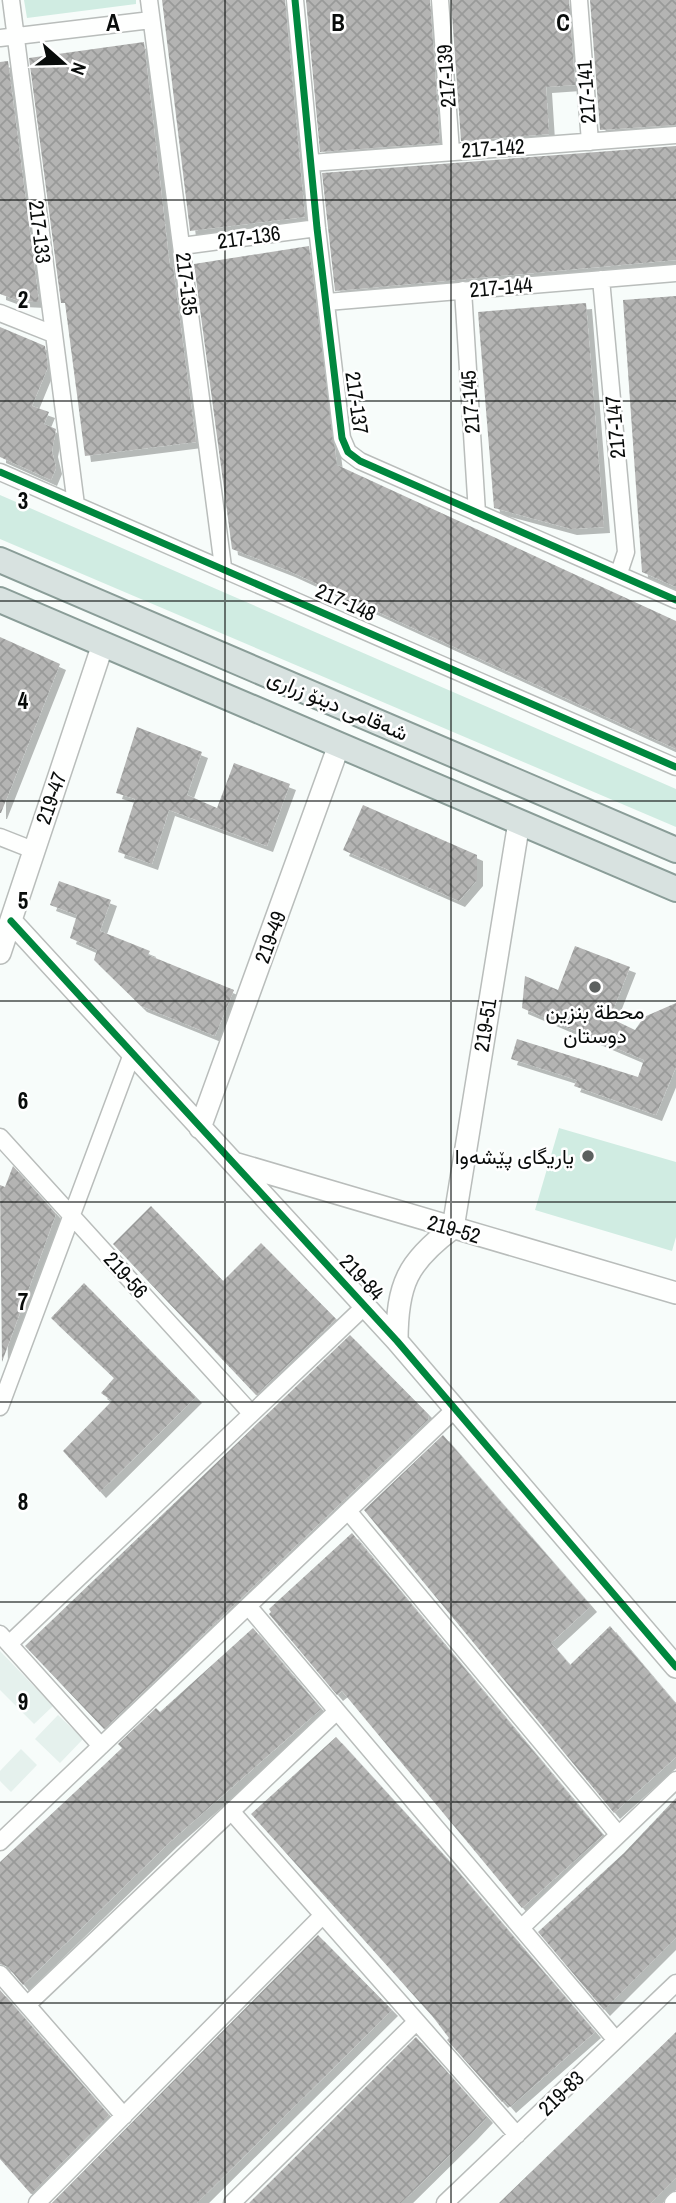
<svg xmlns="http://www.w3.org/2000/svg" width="676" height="2203" font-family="'Archivo Narrow',Vazirmatn,sans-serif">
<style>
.built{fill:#e5f1ed}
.green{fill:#d0ece2}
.building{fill:url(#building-cross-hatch);filter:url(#shadow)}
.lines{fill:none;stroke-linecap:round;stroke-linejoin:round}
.street-casing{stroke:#b9bdbb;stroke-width:19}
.secondary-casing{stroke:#b9bdbb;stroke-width:24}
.primary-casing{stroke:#8a9d98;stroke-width:28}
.street{stroke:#fefffe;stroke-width:16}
.secondary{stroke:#fefffe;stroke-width:21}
.primary{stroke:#d8e2e0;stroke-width:24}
.cycleway-casing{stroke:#fff;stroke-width:11}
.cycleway{stroke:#00873e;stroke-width:7}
.grid{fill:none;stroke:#090c0b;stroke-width:2;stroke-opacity:0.55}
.poi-dot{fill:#5c605f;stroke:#fff;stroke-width:2.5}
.labels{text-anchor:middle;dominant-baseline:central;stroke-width:5;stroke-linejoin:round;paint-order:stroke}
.street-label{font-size:21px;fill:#090c0b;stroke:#fff}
.poi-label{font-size:21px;fill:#090c0b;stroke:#fff}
.grid-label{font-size:23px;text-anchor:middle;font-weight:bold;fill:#090c0b;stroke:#fff;stroke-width:5;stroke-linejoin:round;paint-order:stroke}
</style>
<defs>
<pattern id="building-cross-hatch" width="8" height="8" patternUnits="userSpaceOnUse" patternTransform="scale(1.75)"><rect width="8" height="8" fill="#b4b4b3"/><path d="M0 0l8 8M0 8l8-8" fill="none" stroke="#999a99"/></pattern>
<filter id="shadow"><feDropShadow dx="6" dy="6" stdDeviation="0" flood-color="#0004"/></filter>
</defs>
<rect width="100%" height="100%" fill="#f7fcfa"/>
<path class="built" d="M0,1651L53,1706L34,1724L0,1690Z
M58,1715L83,1739L60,1763L35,1739Z
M21,1749L37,1765L11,1792L0,1781V1771Z"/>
<path class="green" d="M24,0H136V4L27,18Z
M0,495L676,789V827L0,539Z
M559,1128L676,1162V1237L672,1251L535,1210Z"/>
<path class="building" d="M162,0H285L305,217L190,231Z
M306,0H430L440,143L320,152Z
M451,0H569L575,85L546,87L549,134L461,141Z
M590,0H676V125L600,130Z
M144,42L170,267H173L196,442L85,456L65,303H61L29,58Z
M8,61L39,302L19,301L0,294V62Z
M676,146V260L335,291L322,173Z
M309,246L337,465L676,621V749L289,571L232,549L194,264Z
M676,296V587L642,572L623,300Z
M586,303L604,527L571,529L494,508L478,312Z
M0,327L45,346L48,367L32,406L49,412L44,424L56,429L52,451L56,468L51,480L0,457Z
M0,637L60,664L1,813H0Z
M137,727L202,752L187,795L217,808L234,763L290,784L267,846L169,810L152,864L118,852L135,799L116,793Z
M363,805L477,855V880L459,901L343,850Z
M59,881L111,900L100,931L150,951L148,955L234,990L215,1036L141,1006L94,960L97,950L70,938L77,915L50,905Z
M575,946L630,967L610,1018L635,1030L644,1017L676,1003V1067L656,1115L574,1086L577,1080L511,1059L517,1039L638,1077L644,1060L522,1008L525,976L558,990Z
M13,1166L56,1214L2,1362L0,1185L5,1187Z
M151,1206L223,1281L261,1243L336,1319L256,1395L113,1244Z
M84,1283L196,1397L100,1492L63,1451L112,1401L101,1393L114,1378L51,1318Z
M350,1335L429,1415L428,1420L104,1729L25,1646Z
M443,1435L591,1606L551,1643L570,1665L610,1626L676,1704V1757L614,1813L364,1510Z
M352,1533L603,1835L522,1908L342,1691L337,1695L269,1614L271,1612L269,1609Z
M253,1628L321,1709L171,1841L23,1985L8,1967L0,1964V1862L104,1765L122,1748L118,1744L156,1708L160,1712Z
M336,1737L442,1853L595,2032L510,2107L504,2100L502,2102L447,2040L449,2038L433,2017L251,1814Z
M676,1798V1938L604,2010L538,1932L624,1853Z
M318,1935L392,2010L197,2203H52Z
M0,1990L109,2115L31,2194L0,2159Z
M676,2032V2178L651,2203H499Z
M416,2037L487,2117L471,2134L401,2203H249Z"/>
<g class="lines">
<g class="street-casing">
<path id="street" d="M11,0L76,505
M149,0L223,567
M295,0L317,228L342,438L348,452L360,461L676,600
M440,0L451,151
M579,0L590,142
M0,38L151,20
M311,163L676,135
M182,246L317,228
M601,279L626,552L619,573
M463,290L477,513
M327,302L676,273
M0,313L53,334
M0,472L676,767
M0,837L33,850
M0,1137L251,1413
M0,1407L132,1054
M348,1511L618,1834
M248,1606L616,2040
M0,1634L101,1746
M9,1644L365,1306
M231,1811L517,2135
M0,1842L454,1410
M521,1928L676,1780
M0,1974L124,2116
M27,2005L337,1711
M37,2203L322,1916
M232,2203L416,2022
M445,2203L676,1983
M673,2203L676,2200"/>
</g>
<g class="secondary-casing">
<path id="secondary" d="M11,921L397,1341L676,1667
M0,953L103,644
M200,1128L339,745
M234,1163L676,1293
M397,1341C397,1285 407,1262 453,1228L519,822"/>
</g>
<g class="primary-casing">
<path id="primary" d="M0,560L676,850
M0,600L676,889"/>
</g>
<use href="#street" class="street"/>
<use href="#secondary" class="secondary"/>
<use href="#primary" class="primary"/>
<g class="cycleway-casing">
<path id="cycleway" d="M295,0L317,228L342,438L348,452L360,461L676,600
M0,472L676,767
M11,921L397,1341L676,1667"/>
</g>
<use href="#cycleway" class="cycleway"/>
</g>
<path class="grid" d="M225,0V2203M451,0V2203M0,200H676M0,401H676M0,601H676M0,801H676M0,1001H676M0,1202H676M0,1402H676M0,1602H676M0,1802H676M0,2003H676"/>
<g class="poi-dot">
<circle cx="595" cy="987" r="7"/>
<circle cx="588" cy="1156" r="7"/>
</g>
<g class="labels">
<g class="street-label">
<text transform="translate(446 76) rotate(-94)">217-139</text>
<text transform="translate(586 92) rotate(-94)">217-141</text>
<text transform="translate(493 148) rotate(-4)">217-142</text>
<text transform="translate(40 232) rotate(83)">217-133</text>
<text transform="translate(249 237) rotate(-8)">217-136</text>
<text transform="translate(187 284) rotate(83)">217-135</text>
<text transform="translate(501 287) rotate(-5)">217-144</text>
<text transform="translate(470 402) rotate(-94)">217-145</text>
<text transform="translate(357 403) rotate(82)">217-137</text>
<text transform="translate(615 427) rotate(-95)">217-147</text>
<text transform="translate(346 602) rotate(24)">217-148</text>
<text transform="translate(338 705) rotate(23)">شەقامی دینۆ زراری</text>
<text transform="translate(51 798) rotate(-71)">219-47</text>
<text transform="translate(270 937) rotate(-70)">219-49</text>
<text transform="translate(485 1025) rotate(-81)">219-51</text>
<text transform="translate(454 1229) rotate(16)">219-52</text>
<text transform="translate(126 1275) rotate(48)">219-56</text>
<text transform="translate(362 1277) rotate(47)">219-84</text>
<text transform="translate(561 2093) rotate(-44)">219-83</text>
</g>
<g class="poi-label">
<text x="595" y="1011">محطة بنزين<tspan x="595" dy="24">دوستان</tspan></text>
<text x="574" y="1156" text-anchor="end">یاریگای پێشەوا</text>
</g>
</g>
<g class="grid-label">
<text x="113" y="31">A</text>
<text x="338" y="31">B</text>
<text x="563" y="31">C</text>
<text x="23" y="308">2</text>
<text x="23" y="509">3</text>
<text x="23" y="709">4</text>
<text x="23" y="909">5</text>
<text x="23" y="1109">6</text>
<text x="23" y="1310">7</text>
<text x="23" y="1510">8</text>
<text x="23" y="1710">9</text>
</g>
<g transform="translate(63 63) rotate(110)" stroke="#ffffff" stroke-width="5" paint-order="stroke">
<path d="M0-5L12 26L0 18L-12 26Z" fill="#090c0b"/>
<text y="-10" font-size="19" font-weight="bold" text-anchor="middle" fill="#090c0b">N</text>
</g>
</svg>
